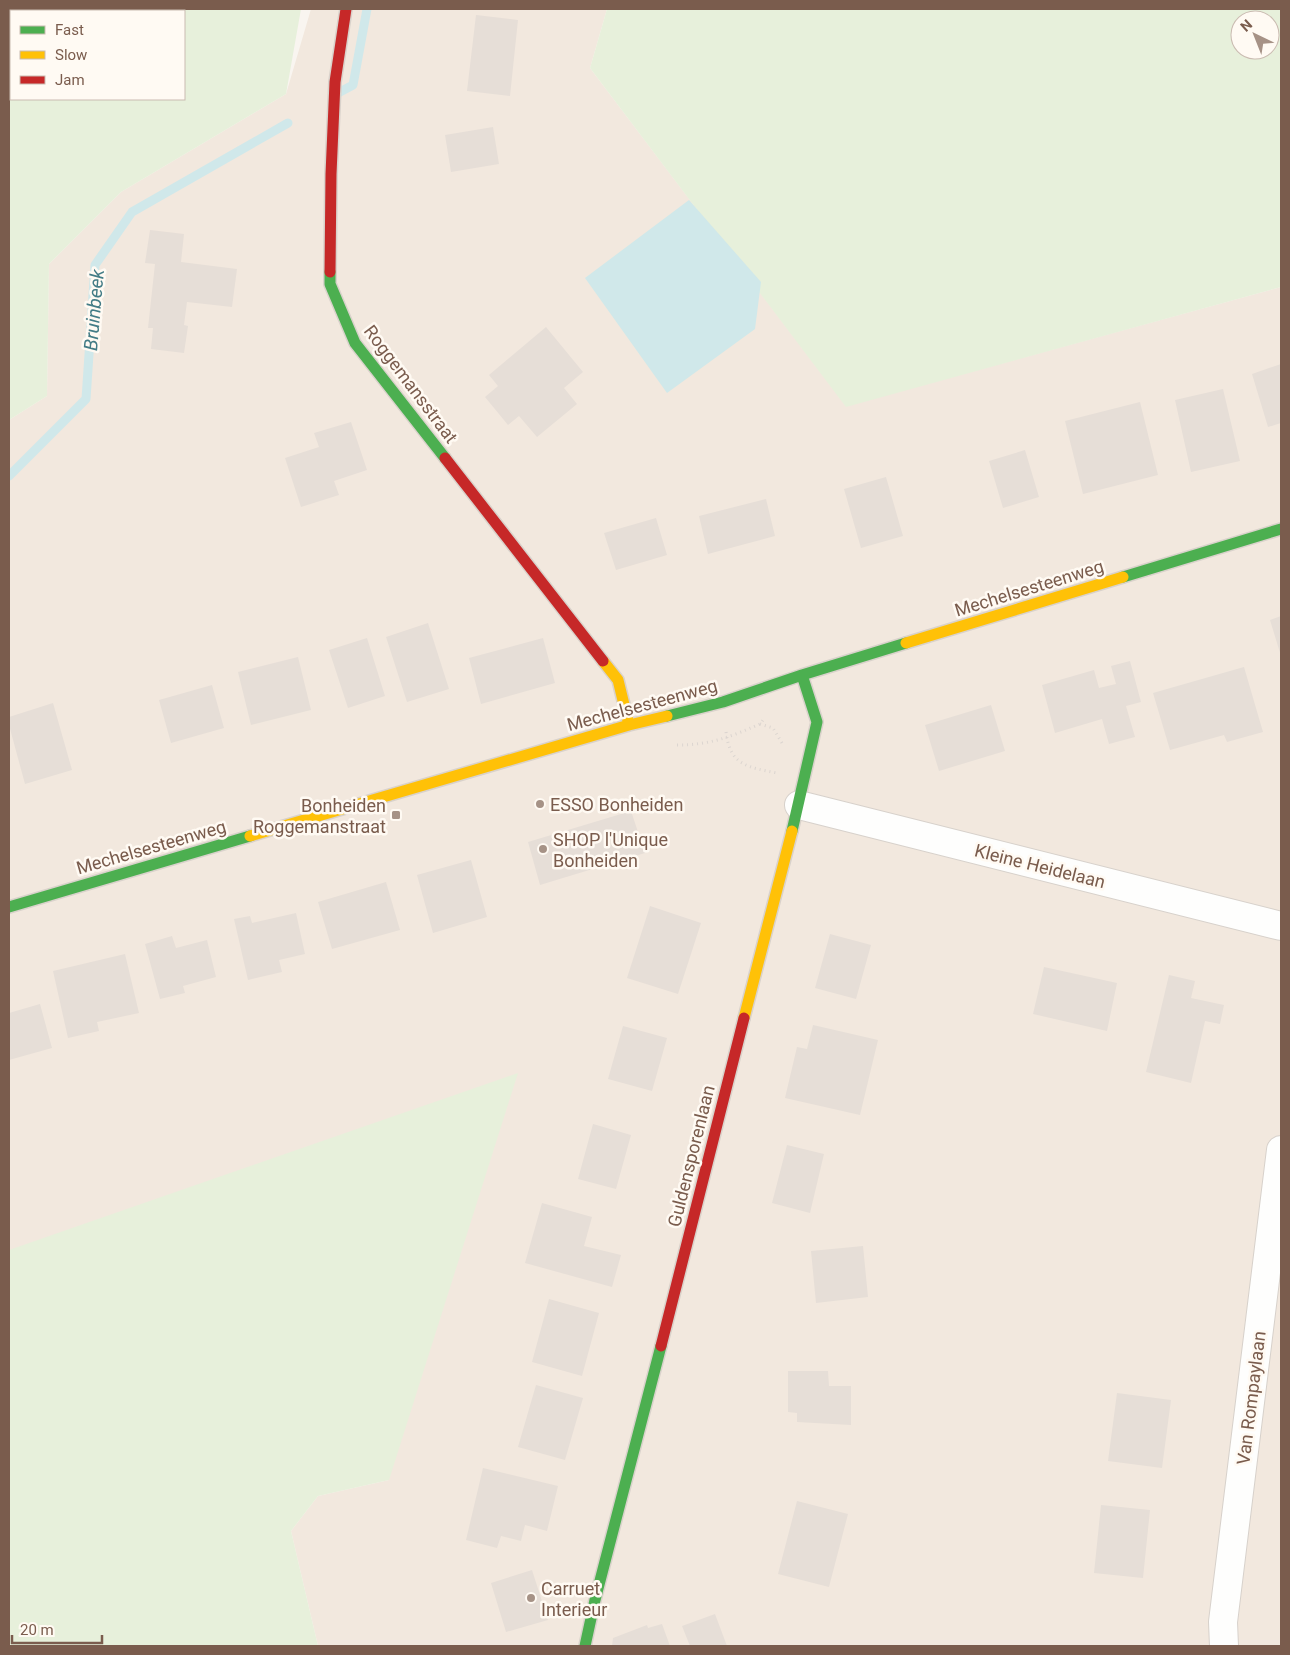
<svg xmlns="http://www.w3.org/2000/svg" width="1290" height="1655" font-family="Roboto,sans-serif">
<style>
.residential{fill:#f2e8de}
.green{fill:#e7f0db;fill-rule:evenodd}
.water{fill:#d0e8ea}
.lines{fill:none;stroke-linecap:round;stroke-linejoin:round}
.stream{stroke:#d0e8ea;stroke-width:9}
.building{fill:#e6ded7}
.street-casing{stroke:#d7d1cb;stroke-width:30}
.fast-casing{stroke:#d9d2cb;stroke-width:14}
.slow-casing{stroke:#d9d2cb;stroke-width:14}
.jam-casing{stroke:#d9d2cb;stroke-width:14}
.path{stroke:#dcd5d0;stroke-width:3;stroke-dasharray:1 4;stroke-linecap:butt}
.street{stroke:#fefefd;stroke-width:28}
.fast{stroke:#4caf50;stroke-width:11}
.slow{stroke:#ffc107;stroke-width:11}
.jam{stroke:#c62828;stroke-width:11}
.poi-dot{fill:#a69286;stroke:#fffaf3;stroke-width:2}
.labels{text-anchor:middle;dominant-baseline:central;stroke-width:5;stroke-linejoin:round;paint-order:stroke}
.street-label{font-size:18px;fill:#7a5c4d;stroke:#fffaf3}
.poi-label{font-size:18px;fill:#7a5c4d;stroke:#fffaf3;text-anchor:start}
.water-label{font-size:19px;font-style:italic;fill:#437c86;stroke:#fffaf3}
</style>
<rect width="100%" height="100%" fill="#f9f5f0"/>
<path class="residential" d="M311,9H607L590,68L846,406L1281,287V1646H318L291,1531L318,1496L389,1480L9,1250V420L47,396L49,264L121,192L286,94Z"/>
<path class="green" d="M9,9H301L286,94L121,192L49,264L47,396L9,420ZM11,11H184V99H11Z
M607,9H1281V287L846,407L590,68ZM1240,20H1270V50H1240Z
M518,1073L389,1480L318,1496L291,1531L318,1646H9V1250Z"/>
<path class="water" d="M689,200L761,282L755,329L667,393L585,278Z"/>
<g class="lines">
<path class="stream" d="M338,93L353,85L367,9
M9,476L86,399L95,265L132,212L288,123"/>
</g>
<path class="building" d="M476,15L518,20L510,96L467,91Z
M493,127L499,164L451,172L445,135Z
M150,230L184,234L181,262L237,269L232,307L187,302L184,325L188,326L184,353L151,349L153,328H148L155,264L145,263Z
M546,327L583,372L564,388L577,404L537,437L519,416L508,425L485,397L498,386L489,375Z
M1281,364V423L1268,427L1252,374Z
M1223,389L1240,461L1191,472L1175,400Z
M1140,402L1158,475L1083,494L1065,421Z
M351,422L367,470L334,481L339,495L301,507L285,458L319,447L314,433Z
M1025,450L1039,497L1003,508L989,461Z
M886,477L903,536L861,548L844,489Z
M766,499L775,536L708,554L699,516Z
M656,518L667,555L616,570L604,533Z
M1281,616V656L1270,620Z
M428,623L449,689L407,702L386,637Z
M367,638L385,696L348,708L329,650Z
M543,638L555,683L481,704L469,658Z
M298,657L311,710L251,725L238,672Z
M1130,661L1141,702L1126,706L1135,737L1109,744L1102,719L1055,733L1042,685L1094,670L1099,688L1116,684L1111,666Z
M1244,667L1263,732L1227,742L1224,735L1170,750L1153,693Z
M212,685L224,728L171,743L159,700Z
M53,703L72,770L25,784L9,725V717Z
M991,705L1005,751L939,771L925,725Z
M631,811L645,853L540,885L528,842Z
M471,860L487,917L433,933L417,875Z
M386,882L400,930L332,949L318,902Z
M650,906L701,923L678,994L627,978Z
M296,913L305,954L279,960L282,972L248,980L234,919L250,916L252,923Z
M830,934L871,945L856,999L815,988Z
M172,936L176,948L207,940L216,977L183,986L185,993L160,999L145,944Z
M125,954L139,1013L97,1022L99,1031L68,1038L53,971Z
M1044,967L1117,983L1107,1031L1033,1014Z
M1169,975L1195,981L1191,998L1224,1005L1220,1024L1205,1021L1191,1083L1146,1072Z
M40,1004L52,1048L9,1060V1013Z
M813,1025L878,1040L860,1115L785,1098L797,1047L807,1049Z
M623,1026L667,1038L652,1091L608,1079Z
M593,1124L631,1135L616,1189L578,1179Z
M787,1145L824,1154L810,1213L772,1203Z
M542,1203L592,1217L584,1246L621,1255L612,1287L525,1263Z
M863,1246L868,1297L816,1303L811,1251Z
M549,1299L599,1313L582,1376L532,1362Z
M788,1371H828L829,1386H851V1425L797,1422V1413L788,1412Z
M536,1385L583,1398L565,1460L518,1447Z
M1117,1393L1171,1400L1162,1468L1108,1461Z
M483,1468L558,1486L547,1531L525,1525L521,1541L501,1536L497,1548L466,1540Z
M797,1501L848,1514L829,1587L778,1574Z
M1101,1505L1150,1510L1143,1578L1094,1573Z
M532,1570L548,1620L506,1632L491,1583Z
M715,1614L727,1646H690L682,1626Z
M662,1624L670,1646H612L613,1638L647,1625L648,1628Z"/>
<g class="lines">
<g class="street-casing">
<path id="street" d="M799,805L1281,926
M1224,1646L1223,1622L1281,1150"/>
</g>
<g class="fast-casing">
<path id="fast" d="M330,272V284L355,343L445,458
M1123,577L1281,529
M667,716L723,702L802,675L906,643
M792,831L817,722L802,675
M9,907L250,836
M585,1646L595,1600L661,1346"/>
</g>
<g class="slow-casing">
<path id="slow" d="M906,643L1123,577
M603,661L618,680L629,725
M250,836L629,725L667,716
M744,1018L792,831"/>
</g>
<g class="jam-casing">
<path id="jam" d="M330,272L331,174L335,82L346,9
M445,458L603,661
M661,1346L744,1018"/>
</g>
<path class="path" d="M760,724L773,728L782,743
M726,732C730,766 748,767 777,773
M677,745C710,745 730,737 760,724L763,720"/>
<use href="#street" class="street"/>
<use href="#fast" class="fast"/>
<use href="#slow" class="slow"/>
<use href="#jam" class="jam"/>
</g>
<g class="poi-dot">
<circle cx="540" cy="804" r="5"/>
<rect x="391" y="810" width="10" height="10" rx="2.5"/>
<circle cx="543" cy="849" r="5"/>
<circle cx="531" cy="1598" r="5"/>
</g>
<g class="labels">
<g class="street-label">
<text transform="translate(411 384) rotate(53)">Roggemansstraat</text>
<text transform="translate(1029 588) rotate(-17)">Mechelsesteenweg</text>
<text transform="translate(642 705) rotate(-15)">Mechelsesteenweg</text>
<text transform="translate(151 847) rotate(-16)">Mechelsesteenweg</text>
<text transform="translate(1040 866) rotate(14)">Kleine Heidelaan</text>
<text transform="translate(691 1156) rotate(-76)">Guldensporenlaan</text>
<text transform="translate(1251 1398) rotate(-83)">Van Rompaylaan</text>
</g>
<g class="poi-label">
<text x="550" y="804">ESSO Bonheiden</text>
<text x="386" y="805" text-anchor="end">Bonheiden<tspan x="386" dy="21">Roggemanstraat</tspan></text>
<text x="553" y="839">SHOP l'Unique<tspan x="553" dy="21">Bonheiden</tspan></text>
<text x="541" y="1588">Carruet<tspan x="541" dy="21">Interieur</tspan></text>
</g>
<g class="water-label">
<text transform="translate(94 310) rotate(-85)">Bruinbeek</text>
</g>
</g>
<rect width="1290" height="1655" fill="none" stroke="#7a5c4d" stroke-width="20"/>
<rect x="10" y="10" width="175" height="90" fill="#fffaf3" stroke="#cabbb1"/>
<rect x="20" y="26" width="25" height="8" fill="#4caf50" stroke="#cabbb1"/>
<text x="55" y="35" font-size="15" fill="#7a5c4d">Fast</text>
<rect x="20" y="51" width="25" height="8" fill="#ffc107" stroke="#cabbb1"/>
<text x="55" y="60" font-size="15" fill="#7a5c4d">Slow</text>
<rect x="20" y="76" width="25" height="8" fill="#c62828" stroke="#cabbb1"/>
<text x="55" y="85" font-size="15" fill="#7a5c4d">Jam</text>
<g transform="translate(1255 35) rotate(317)"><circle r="24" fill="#fffaf3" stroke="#cabbb1"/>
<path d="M0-4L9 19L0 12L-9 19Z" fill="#a69286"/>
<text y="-8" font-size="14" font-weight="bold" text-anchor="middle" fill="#7a5c4d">N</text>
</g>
<path d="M12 1635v8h90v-8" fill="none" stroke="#7a5c4d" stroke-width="2.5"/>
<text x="20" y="1635" font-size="15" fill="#7a5c4d" stroke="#fffaf3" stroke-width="4" paint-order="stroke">20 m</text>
</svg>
